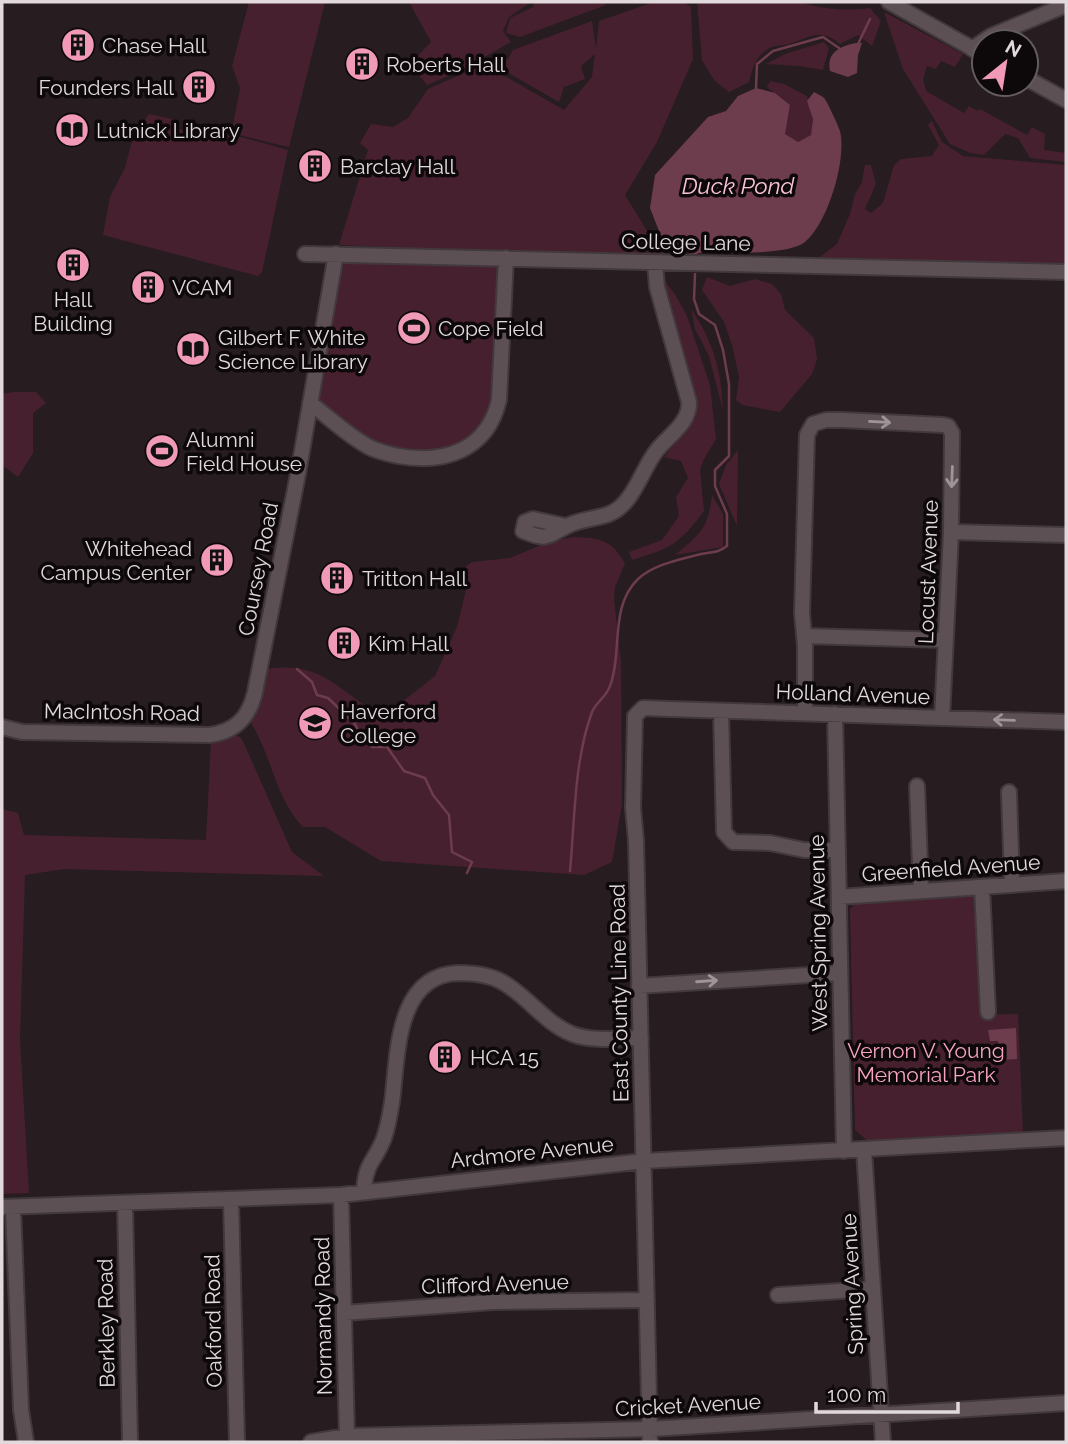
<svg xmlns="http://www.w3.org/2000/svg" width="1068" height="1444" font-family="Raleway,sans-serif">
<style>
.green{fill:#47202f}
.water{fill:#6d3c4d}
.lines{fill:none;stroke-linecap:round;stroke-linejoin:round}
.stream{stroke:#6d3c4d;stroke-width:2.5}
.minor-casing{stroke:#42393c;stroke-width:18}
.minor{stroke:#5d5054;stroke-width:14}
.oneway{stroke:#9f9498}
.labels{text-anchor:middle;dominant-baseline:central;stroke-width:7;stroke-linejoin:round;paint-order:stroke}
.poi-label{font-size:21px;fill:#e1d9dc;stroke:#0d0809;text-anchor:start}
.street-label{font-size:21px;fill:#e1d9dc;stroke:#0d0809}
.park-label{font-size:21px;fill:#f8a5c1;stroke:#0d0809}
.water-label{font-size:23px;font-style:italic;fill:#f9c5d5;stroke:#0d0809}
</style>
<rect width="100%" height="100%" fill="#271c20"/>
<path class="green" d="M249,2H325L289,147L243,136L232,130L240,88L232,66Z
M409,2H531L509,17L503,31L511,42L462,70L427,85L410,64L431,42Z
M534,2H602L606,5L520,37L506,33L510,18L533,7Z
M654,2H684L691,7L693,59L657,142L625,195L657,247L673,259L339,245L368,150L360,143L371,124L393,127L408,118L428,89L484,64L564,110L592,77L595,54L581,66L585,79L564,87L559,102L491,63L508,59L513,50L592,21L596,48L599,21Z
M697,2H801C824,10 846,11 870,8L881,21L872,46L858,35L840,44C820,27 811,37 789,44C783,46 773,45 768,49C756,56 752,70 749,82L729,92L714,80L702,60Z
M884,12L963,54L955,67L941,61L936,69L927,66L923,79L926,91L964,113L969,106L978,111L980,109L1027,135L1032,127L1045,134L1044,150L1066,153V162L1030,158L1018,138L1005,134L984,155L970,153L950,144L903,69Z
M824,42L829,48L823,70L799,66L766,64L785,54Z
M770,81L784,84L807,96L813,119L811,135L798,142L784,134L790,105L767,87Z
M149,114L176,120L179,129L195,133L201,126L288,150L262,272L258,276L103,235L110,197L125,168L136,125L142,124Z
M932,121L942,142L963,156L1066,165V266L816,260L837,244L850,214L855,194L862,182L865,165H871L876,184L865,209L871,213L883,203L894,165L901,159L932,156L939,145L928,125Z
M347,261L501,266L493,411L464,445L441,453H413L388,448L366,440L320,405L317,389L340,268Z
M662,277L676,296L687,316L710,385L716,439L703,461L700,471L704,511C679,544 672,548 632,560L629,552L662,540L679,516L676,497L688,478L681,461L664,457L696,417V400L676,332L673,309L664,295Z
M707,277L730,286L755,279L772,284L781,294L785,310L814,338L817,359L812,374L780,412L742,405L736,400L739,377L732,345L724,322L702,290Z
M691,309C713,340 722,373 723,411L709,356L695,329Z
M14,392H36L46,403L33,413V453L18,477L2,465V394Z
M738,450L737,526L719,484L726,465Z
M712,495L723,514V547L675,555C701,533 708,529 712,495Z
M573,537C599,538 611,539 625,563L615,587L614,599L621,663L622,804L612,862L584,875L381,861L325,827H303C275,798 272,756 251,723L260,699L267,669C317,661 334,685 373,711L402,702L435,676L457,627L468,582L463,574L466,566L472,562L510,558L548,542Z
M234,734L241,738L246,748L292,852L324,876L64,869L25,875L20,1040L29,1193L2,1194V809L18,813L24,835L206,840L211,742Z
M974,896L981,1015L1018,1014L1023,1134L869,1142L855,1130L850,909L856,903Z"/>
<path class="water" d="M856,43H862L858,55L857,73L848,77L830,71C826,52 841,46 856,43Z
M756,88L775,93L790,105L785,134L798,142L811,135L813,119L807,101L814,92C817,94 821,95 824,98C827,101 839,127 840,131C847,159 828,223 805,242C788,256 724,252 699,253L694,255L664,244L650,208L655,175L708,117L726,111L738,96Z
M1016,1028L1017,1059L999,1060L998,1041H990L988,1030Z"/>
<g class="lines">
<path class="stream" d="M858,44L870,19
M756,88L757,64L773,51L823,37L839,48
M297,669L312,682L317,695L328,698L355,724L363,741L372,747H387L404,771L425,778L433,795L449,815L452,852L472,862L467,873
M570,871C575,818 574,761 592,712C596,702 607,696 610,686C623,651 609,607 638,579C653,565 678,560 697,555C710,551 715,555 727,546V514L715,486V470L729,456V384L723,350L715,325L699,314L694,299L695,274"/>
<g class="minor-casing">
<path id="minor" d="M889,2L984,55
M972,49L991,36L1066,5
M1026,78L1066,100
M305,254L1066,272
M310,403C330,418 349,437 371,448C380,452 389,454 398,456C444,464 487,451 499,400L506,258
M566,526L533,519L525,522L523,531C547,541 546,537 567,526C580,519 596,519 609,514C634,504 641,470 657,450C669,435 690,423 689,402L657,287L655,263
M951,532L1066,535
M804,636L946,640
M721,711L724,832L733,842L770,843L804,850H838
M805,713V646L802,613L807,435L813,424L826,420H843L943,425L948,426L952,433L951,532L942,718
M835,714L844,1151
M2,727L22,732L209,735C235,732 249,718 255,692L298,474L336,254
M917,786L921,890
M1009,792L1012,884
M982,887L988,1012
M839,897L1066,881
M639,986L840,973
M864,1150L883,1442
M364,1192C365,1162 375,1162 384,1138C388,1127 390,1114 392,1102C398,1057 395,975 458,973C473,973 491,975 504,983C528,997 545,1023 572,1034C593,1042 619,1038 641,1038
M341,1195L347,1436
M231,1199L237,1442
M125,1204L130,1442
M2,1207L341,1195L644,1161L1066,1138
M13,1207L21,1410L26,1442
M778,1295L872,1289
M344,1313L493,1302L647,1300
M311,1442L347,1436L650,1429L1066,1403
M650,1442C645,1242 641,1041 636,840L633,808L635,716L643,708L669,709L1066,722"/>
</g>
<use href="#minor" class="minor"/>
</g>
<defs><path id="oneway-shaft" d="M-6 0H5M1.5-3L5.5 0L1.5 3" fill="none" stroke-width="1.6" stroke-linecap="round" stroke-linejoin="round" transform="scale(1.75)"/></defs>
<g class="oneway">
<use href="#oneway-shaft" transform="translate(880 422) rotate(3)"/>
<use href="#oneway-shaft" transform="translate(952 477) rotate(92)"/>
<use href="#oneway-shaft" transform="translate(1004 720) rotate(-178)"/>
<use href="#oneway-shaft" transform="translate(707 981) rotate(-4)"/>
</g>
<defs>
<g id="building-disc" transform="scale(1.75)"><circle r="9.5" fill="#f09ab7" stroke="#0d0809"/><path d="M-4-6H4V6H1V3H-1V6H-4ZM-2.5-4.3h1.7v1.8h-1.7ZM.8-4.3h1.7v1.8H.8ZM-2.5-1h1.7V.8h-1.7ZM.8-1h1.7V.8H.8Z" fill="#111"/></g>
<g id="library-disc" transform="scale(1.75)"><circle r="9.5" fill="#f09ab7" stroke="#0d0809"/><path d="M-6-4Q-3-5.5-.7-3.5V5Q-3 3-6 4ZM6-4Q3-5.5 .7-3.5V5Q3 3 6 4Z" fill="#111"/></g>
<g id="stadium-disc" transform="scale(1.75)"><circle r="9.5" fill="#f09ab7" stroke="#0d0809"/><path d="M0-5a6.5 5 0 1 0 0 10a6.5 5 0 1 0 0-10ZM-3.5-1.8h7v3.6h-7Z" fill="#111"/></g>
<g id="university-disc" transform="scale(1.75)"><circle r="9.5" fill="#f09ab7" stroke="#0d0809"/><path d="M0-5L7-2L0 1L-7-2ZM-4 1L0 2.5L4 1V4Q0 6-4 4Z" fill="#111"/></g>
</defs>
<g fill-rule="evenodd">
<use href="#building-disc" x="78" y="45"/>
<use href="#building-disc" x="362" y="64"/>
<use href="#building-disc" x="199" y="87"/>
<use href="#library-disc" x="72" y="130"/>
<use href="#building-disc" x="315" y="166"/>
<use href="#building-disc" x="73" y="265"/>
<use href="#building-disc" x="148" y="287"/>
<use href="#stadium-disc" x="414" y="328"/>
<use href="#library-disc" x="193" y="349"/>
<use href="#stadium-disc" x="162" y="451"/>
<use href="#building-disc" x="217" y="560"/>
<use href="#building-disc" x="337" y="578"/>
<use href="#building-disc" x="344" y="643"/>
<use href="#university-disc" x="315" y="723"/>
<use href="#building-disc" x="445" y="1057"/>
</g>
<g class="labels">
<g class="poi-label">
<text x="102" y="45">Chase Hall</text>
<text x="386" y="64">Roberts Hall</text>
<text x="174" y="87" text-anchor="end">Founders Hall</text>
<text x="96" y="130">Lutnick Library</text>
<text x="340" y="166">Barclay Hall</text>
<text x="172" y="287">VCAM</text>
<text x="73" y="299" text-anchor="middle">Hall<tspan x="73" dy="24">Building</tspan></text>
<text x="438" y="328">Cope Field</text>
<text x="218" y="337">Gilbert F. White<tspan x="218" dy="24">Science Library</tspan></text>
<text x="186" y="439">Alumni<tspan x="186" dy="24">Field House</tspan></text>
<text x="192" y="548" text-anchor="end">Whitehead<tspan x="192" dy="24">Campus Center</tspan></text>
<text x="362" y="578">Tritton Hall</text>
<text x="368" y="643">Kim Hall</text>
<text x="340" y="711">Haverford<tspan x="340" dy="24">College</tspan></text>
<text x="470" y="1057">HCA 15</text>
</g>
<g class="street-label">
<text transform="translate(686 242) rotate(1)">College Lane</text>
<text transform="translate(258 569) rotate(-79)">Coursey Road</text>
<text transform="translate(928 572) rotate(-88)">Locust Avenue</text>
<text transform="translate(853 694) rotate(2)">Holland Avenue</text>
<text transform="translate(122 712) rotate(1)">MacIntosh Road</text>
<text transform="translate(951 868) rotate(-4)">Greenfield Avenue</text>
<text transform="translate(818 933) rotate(-91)">West Spring Avenue</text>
<text transform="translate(619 993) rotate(-91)">East County Line Road</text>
<text transform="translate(532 1152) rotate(-6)">Ardmore Avenue</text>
<text transform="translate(495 1284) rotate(-2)">Clifford Avenue</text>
<text transform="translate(852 1284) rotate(-93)">Spring Avenue</text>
<text transform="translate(323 1316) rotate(-91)">Normandy Road</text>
<text transform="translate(213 1321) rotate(-91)">Oakford Road</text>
<text transform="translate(106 1323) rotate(-91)">Berkley Road</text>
<text transform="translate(688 1405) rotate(-3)">Cricket Avenue</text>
</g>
<g class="park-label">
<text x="926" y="1050">Vernon V. Young<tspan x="926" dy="24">Memorial Park</tspan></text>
</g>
<g class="water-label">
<text x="738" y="185">Duck Pond</text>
</g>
</g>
<rect width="1068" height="1444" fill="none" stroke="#e1d9dc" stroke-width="7"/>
<g transform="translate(1005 63) rotate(30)"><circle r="33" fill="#0d0809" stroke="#625c5d" stroke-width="2"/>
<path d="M0-5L12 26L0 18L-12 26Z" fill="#f09ab7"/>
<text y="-10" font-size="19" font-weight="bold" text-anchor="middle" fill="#e1d9dc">N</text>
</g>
<path d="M816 1402v10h142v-10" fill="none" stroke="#e1d9dc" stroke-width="3.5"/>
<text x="827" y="1402" font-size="21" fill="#e1d9dc" stroke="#0d0809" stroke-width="5" paint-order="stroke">100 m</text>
</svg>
